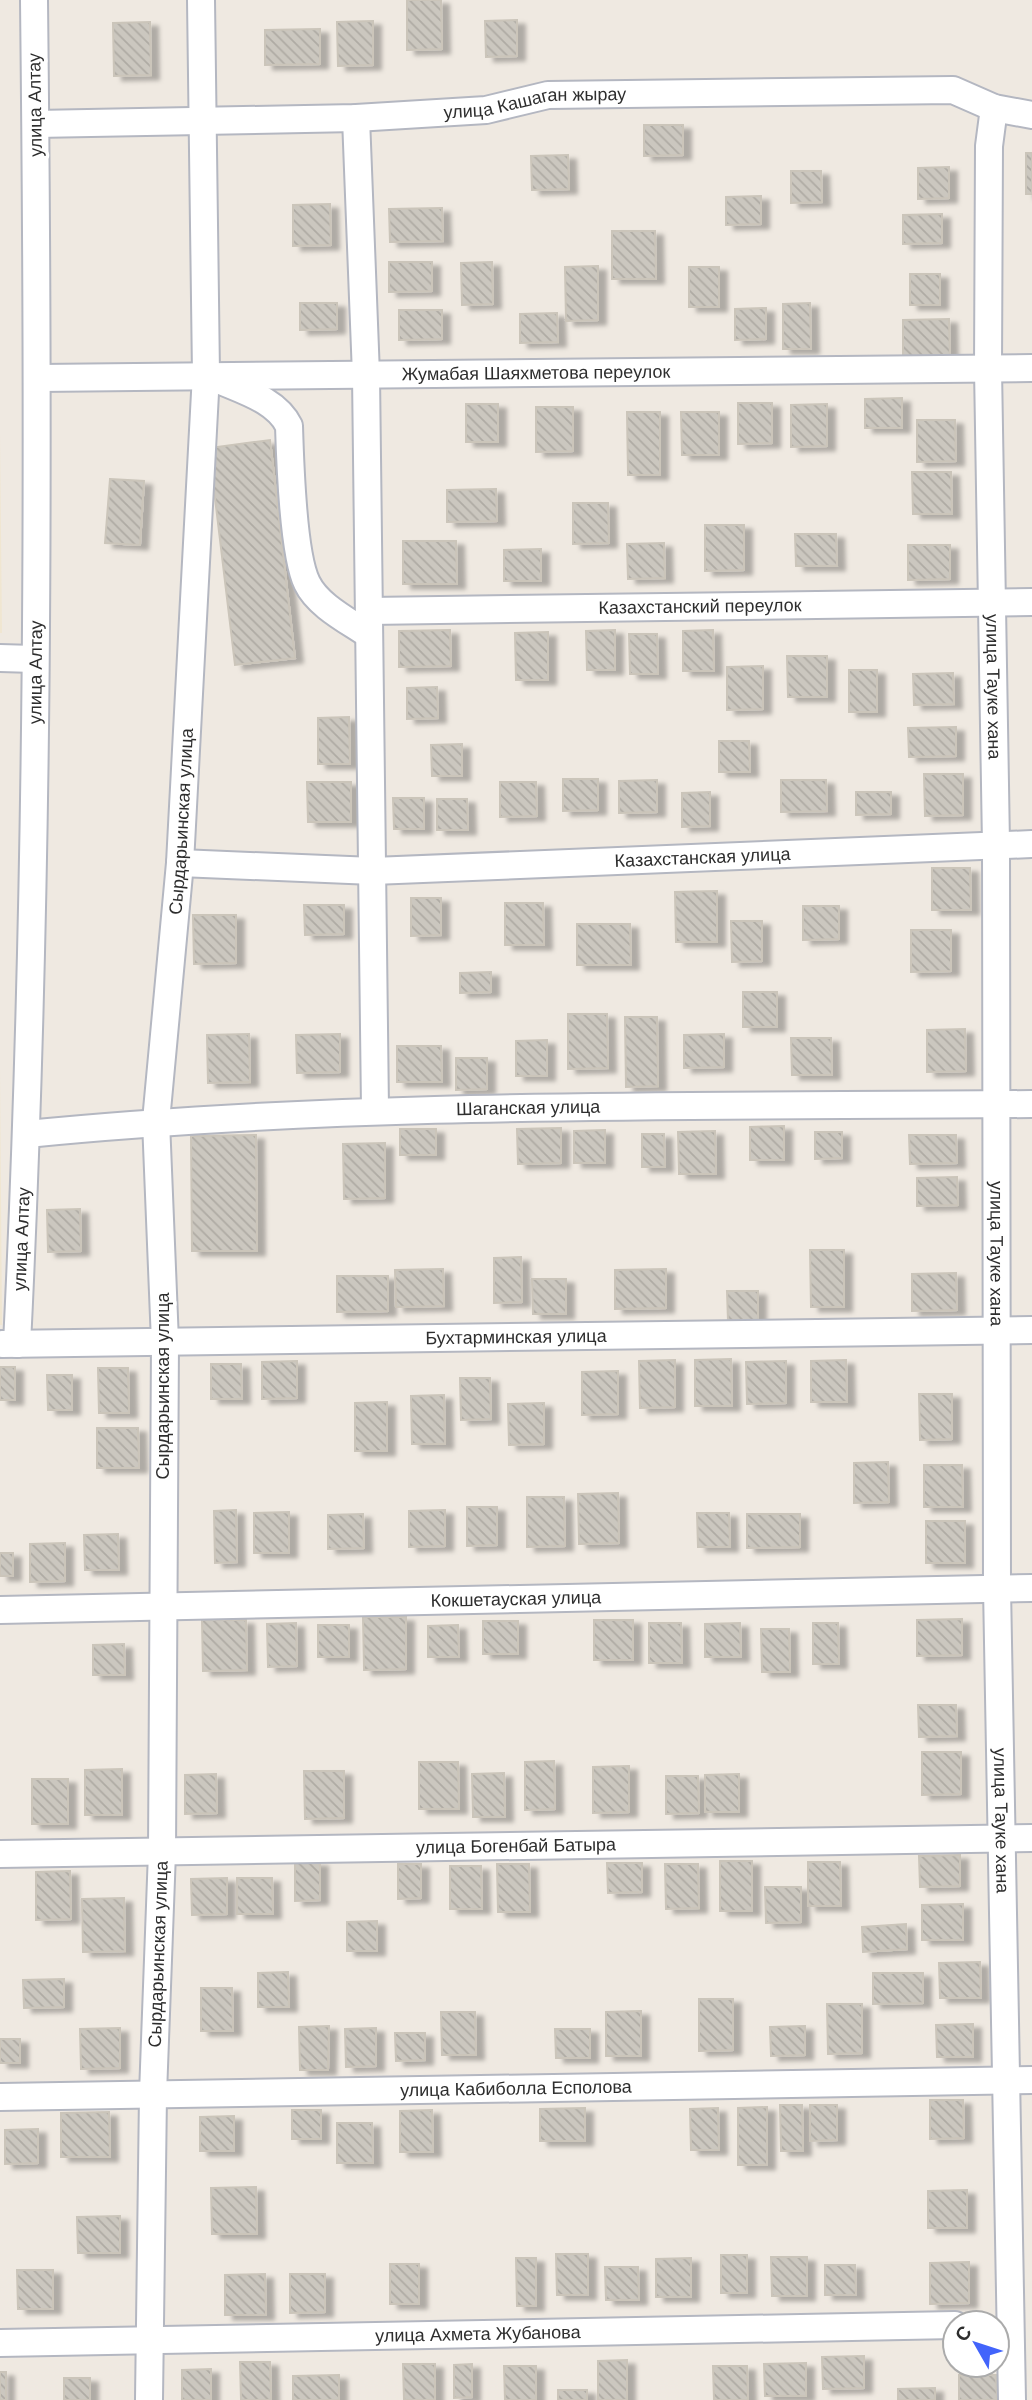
<svg xmlns="http://www.w3.org/2000/svg" width="1032" height="2400" font-family="Arial,sans-serif">
<style>
.education{fill:#f0e6d1}
.building{fill:url(#building-back-hatch);stroke:#cbc5ba;stroke-width:2;filter:url(#shadow)}
.lines{fill:none;stroke-linecap:round;stroke-linejoin:round}
.minor-casing{stroke:#b4b7c1;stroke-width:30}
.minor{stroke:#fff;stroke-width:26}
.labels{text-anchor:middle;dominant-baseline:central;stroke-width:7;stroke-linejoin:round;paint-order:stroke}
.street-label{font-size:18px;fill:#2e2e2e;stroke:#fff}
</style>
<defs>
<pattern id="building-back-hatch" width="6" height="6" patternUnits="userSpaceOnUse" patternTransform="scale(1.75)"><rect width="6" height="6" fill="#cbc7bf"/><path d="M-1 5l2 2M0 0l6 6M5-1l2 2" fill="none" stroke="#afaba4"/></pattern>
<filter id="shadow"><feDropShadow dx="8" dy="4.5" stdDeviation="2" flood-color="#0004"/></filter>
</defs>
<rect width="100%" height="100%" fill="#efe9e1"/>
<path class="education" d="M0,433L2,633H0Z
M0,1067L2,1325H0Z"/>
<path class="building" d="M407,0H441L442,49L407,50Z
M517,20V56L486,57L485,21Z
M373,21V65L338,66L337,22Z
M150,22L151,75L114,76L113,23Z
M320,29V64L265,65V30Z
M644,125H683V155L644,156Z
M1026,153H1032V194H1026Z
M568,155L569,189L532,190L531,156Z
M949,167V198L918,199V168Z
M791,171H821L822,202L791,203Z
M761,196V224L726,225V197Z
M330,204L331,245L293,246V205Z
M442,208L443,241L390,242L389,209Z
M942,214V243L903,244V215Z
M612,231H655L656,279H612Z
M389,262H432V291L389,292Z
M492,262L493,304L462,305L461,263Z
M598,266V320L566,321L565,267Z
M689,267H719V307H689Z
M910,274H940V305H910Z
M300,303H337V329L300,330Z
M810,303L811,349H783V304Z
M766,308V339L735,340V309Z
M399,310H442V339L399,340Z
M557,313L558,342L520,343V314Z
M949,319L950,359L903,360V320Z
M902,398V428H865V399Z
M738,403H772V443L738,444Z
M466,404H498V442H466Z
M827,404V446L791,447V405Z
M536,407H573V451L536,452Z
M627,412H660V475H628Z
M681,412H719V455H682Z
M917,420H955L956,461L917,462Z
M270,440L295,658L235,665L209,448Z
M912,472H951L952,514H913Z
M110,479L144,481L140,545L105,543Z
M496,489L497,521L447,522V490Z
M573,503H608L609,543L573,544Z
M705,525H744V570L705,571Z
M795,534H836L837,566H796Z
M403,541H456L457,584H403Z
M664,543L665,578L628,579L627,544Z
M908,545H950V579L908,580Z
M541,549V581H504V550Z
M450,630L451,666L399,667V631Z
M615,630V670H587L586,631Z
M713,630L714,671H683V631Z
M548,632V680H516L515,633Z
M629,634H657L658,674H630Z
M787,656H827V697H788Z
M763,666V709L727,710V667Z
M849,670H877V712H849Z
M953,673L954,704L914,705L913,674Z
M437,687L438,718L407,719V688Z
M349,717L350,764H318V718Z
M956,727V756L909,757L908,728Z
M719,741H749L750,772H719Z
M462,744V776H432L431,745Z
M924,774H963V815L925,816Z
M563,779H598V810L563,811Z
M657,780V812L619,813V781Z
M781,780H826L827,811L781,812Z
M307,782H351V822H308Z
M500,782H536L537,816L500,817Z
M710,792V826L682,827V793Z
M856,792H891V814L856,815Z
M393,798H424V829H394Z
M437,799H467L468,830H437Z
M932,868H970L971,910H932Z
M717,891V942H676L675,892Z
M411,898H441V935L411,936Z
M505,903H543L544,945H505Z
M304,905H344V934L305,935Z
M803,906H839V939L803,940Z
M193,915H236V963L194,964Z
M731,921H762V961L732,962Z
M577,924H630L631,965H577Z
M911,930H951V971L911,972Z
M491,972V992L460,993V973Z
M743,992H777V1027H743Z
M568,1014H607L608,1068L568,1069Z
M625,1017H657L658,1086L626,1087Z
M965,1029L966,1071L927,1072V1030Z
M249,1034L250,1082L208,1083L207,1035Z
M340,1034V1072L297,1073L296,1035Z
M724,1034V1067L684,1068V1035Z
M791,1038H831L832,1075H792Z
M547,1040V1076H516V1041Z
M397,1046H441L442,1082H397Z
M456,1058H487V1089L456,1090Z
M784,1126V1160H750V1127Z
M561,1128V1163L518,1164L517,1129Z
M400,1129H436V1155H400Z
M605,1130V1163H574V1131Z
M715,1131L716,1174H679L678,1132Z
M815,1132H842V1158L815,1159Z
M642,1134H664L665,1167H642Z
M256,1135L257,1251H192L191,1136Z
M909,1135H956L957,1163L910,1164Z
M385,1143V1198L344,1199L343,1144Z
M957,1177L958,1205L917,1206V1178Z
M80,1209L81,1251L48,1252L47,1210Z
M810,1250H844V1307H811Z
M521,1257L522,1302L494,1303V1258Z
M443,1269L444,1306L396,1307L395,1270Z
M666,1269V1308L615,1309V1270Z
M956,1273L957,1310L912,1311V1274Z
M337,1276H388V1311L337,1312Z
M532,1279H566V1314H533Z
M727,1291H758V1320L728,1321Z
M731,1359L732,1406H695V1360Z
M675,1360V1407L640,1408L639,1361Z
M846,1360L847,1402H811V1361Z
M297,1361V1398L262,1399V1362Z
M786,1361V1403L747,1404L746,1362Z
M211,1364H241L242,1399H211Z
M0,1367H15V1400H0Z
M98,1368H128L129,1413H99Z
M618,1371V1414L582,1415V1372Z
M47,1375H72V1410H48Z
M460,1378H490L491,1419L461,1420Z
M919,1394H952V1439L920,1440Z
M444,1395L445,1444H412L411,1396Z
M387,1402V1451H355V1403Z
M544,1403V1444L509,1445L508,1404Z
M97,1428H138L139,1468H97Z
M888,1462L889,1502L854,1503V1463Z
M924,1465H962L963,1507H924Z
M618,1493L619,1543L579,1544L578,1494Z
M527,1497H564L565,1546L527,1547Z
M467,1507H497V1545L467,1546Z
M236,1510L237,1562L215,1563L214,1511Z
M445,1510V1546L409,1547V1511Z
M289,1512V1553H254V1513Z
M697,1513H729L730,1547H698Z
M363,1514L364,1548L328,1549V1515Z
M747,1514H800V1547L747,1548Z
M926,1521H965V1563H926Z
M118,1534L119,1570H85L84,1535Z
M65,1543V1581L30,1582V1544Z
M0,1553H13V1576H0Z
M363,1617H406V1669L364,1670Z
M962,1619V1655L917,1656V1620Z
M202,1620H246L247,1670L203,1671Z
M594,1620H633V1660H594Z
M483,1621H518V1654H483Z
M296,1623L297,1666L268,1667L267,1624Z
M649,1623H681L682,1663H649Z
M740,1623L741,1657H705V1624Z
M813,1623H838L839,1664H813Z
M318,1625H349V1657H318Z
M458,1625L459,1657H428V1626Z
M761,1629H789L790,1672H762Z
M124,1644L125,1675H93V1645Z
M918,1705H956L957,1736L919,1737Z
M922,1752H961V1794L922,1795Z
M554,1761L555,1809L525,1810V1762Z
M419,1762H458L459,1809H419Z
M629,1766V1812L593,1813V1767Z
M122,1769V1815H85V1770Z
M304,1771H344V1818L305,1819Z
M504,1773L505,1817H473L472,1774Z
M216,1774L217,1813L185,1814V1775Z
M739,1774V1812H705V1775Z
M666,1776H698L699,1813L666,1814Z
M32,1779H68V1824H32Z
M960,1855V1886L920,1887L919,1856Z
M720,1861H752V1911H720Z
M295,1862H320V1900L295,1901Z
M808,1862H840L841,1906H808Z
M607,1863H642V1892L608,1893Z
M398,1864H421V1898L398,1899Z
M497,1864H529L530,1912H498Z
M665,1864H698L699,1908L666,1909Z
M450,1866H481L482,1909H450Z
M70,1871L71,1919L36,1920V1872Z
M227,1878V1914L192,1915L191,1879Z
M237,1878H272L273,1914H237Z
M765,1887H801V1922L766,1923Z
M124,1898L125,1951L83,1952L82,1899Z
M963,1904V1940H922V1905Z
M377,1921V1951H347V1922Z
M906,1924L907,1949L863,1952L862,1927Z
M980,1962L981,1998H940L939,1963Z
M288,1972L289,2007H258V1973Z
M873,1973H923V2003L873,2004Z
M64,1979V2007L24,2008L23,1980Z
M201,1988H232L233,2031H201Z
M699,1999H733V2050L699,2051Z
M827,2004H862V2053L828,2054Z
M641,2011V2056H606V2012Z
M441,2012H475L476,2055H442Z
M973,2024V2057H937L936,2025Z
M329,2026L328,2070H300L299,2027Z
M805,2026V2055L771,2056L770,2027Z
M120,2028V2068L81,2069L80,2029Z
M376,2028V2066L346,2067L345,2029Z
M555,2029H590V2058H556Z
M395,2033H425V2060L396,2061Z
M0,2039H20V2063H0Z
M930,2100H963L964,2138L930,2139Z
M780,2105H802L803,2151H781Z
M810,2105H837V2140L810,2141Z
M767,2107V2165H738V2108Z
M585,2108V2141H540V2109Z
M718,2108L719,2150H691L690,2109Z
M292,2110H321V2139H292Z
M432,2110L433,2152H400V2111Z
M109,2112L110,2157H61V2113Z
M234,2116V2151H200V2117Z
M337,2123H372L373,2163H337Z
M38,2129V2163L5,2164V2130Z
M256,2187L257,2234H212L211,2188Z
M967,2190V2228H928V2191Z
M120,2216V2253H78L77,2217Z
M556,2254H588V2295H557Z
M721,2255H747V2293H721Z
M771,2257H807V2296H772Z
M516,2258H536V2306H517Z
M691,2258V2297H656V2259Z
M969,2262V2303L930,2304V2263Z
M390,2264H419V2304H390Z
M825,2265H855L856,2295H825Z
M605,2267H638L639,2300H606Z
M17,2270H53V2309H18Z
M265,2274L266,2315H225V2275Z
M290,2274H325V2312L290,2313Z
M864,2356V2388L823,2389L822,2357Z
M627,2360V2400H598V2361Z
M240,2362H270L271,2400H241Z
M806,2363V2396H765L764,2364Z
M403,2364H435V2400H404Z
M472,2364V2397L454,2398V2365Z
M504,2366H536V2400H505Z
M713,2366H747L748,2400H714Z
M211,2369V2400H182V2370Z
M0,2372H6V2400H0Z
M339,2375V2400H293V2376Z
M959,2375H996L997,2400H959Z
M64,2378H90V2400H64Z
M935,2388V2400H898V2389Z
M558,2390H587V2400H558Z"/>
<g class="lines">
<g class="minor-casing">
<g id="minor">
<path id="s1" d="M994,108L989,146L988,369L996,844L997,1588L1012,2400"/>
<path d="M356,118L366,375L375,1109"/>
<path id="s2" d="M36,124L356,118L486,110L548,95L953,90L994,108L1032,115"/>
<path id="s3" d="M39,378L1032,368"/>
<path d="M214,378C240,390 276,399 289,426C290,460 293,555 307,583C318,606 349,621 369,635"/>
<path id="s4" d="M369,611L1032,602"/>
<path d="M0,658L34,659"/>
<path id="s5" d="M180,863L373,871L1032,844"/>
<path id="s6" d="M27,1134C361,1101 697,1107 1032,1104"/>
<path id="s7" d="M2,1344L1032,1330"/>
<path id="s8" d="M17,1344C39,896 39,448 34,0"/>
<path id="s9" d="M0,1610L1032,1588"/>
<path id="s10" d="M0,1854L1032,1838"/>
<path id="s11" d="M0,2097L1032,2080"/>
<path id="s12" d="M0,2343L955,2325"/>
<path id="s13" d="M149,2400L153,2094L162,1852L165,1342L156,1121L180,863L206,374L201,0"/>
</g>
</g>
<use href="#minor" class="minor"/>
</g>
<g class="labels">
<g class="street-label">
<text stroke="none"><textPath href="#s2" startOffset="500">улица Кашаган жырау</textPath></text>
<text transform="translate(35 105) rotate(-91)">улица Алтау</text>
<text stroke="none"><textPath href="#s3" startOffset="497">Жумабая Шаяхметова переулок</textPath></text>
<text stroke="none"><textPath href="#s4" startOffset="331">Казахстанский переулок</textPath></text>
<text stroke="none"><textPath href="#s8" startOffset="672">улица Алтау</textPath></text>
<text stroke="none"><textPath href="#s1" startOffset="579">улица Тауке хана</textPath></text>
<text stroke="none"><textPath href="#s13" startOffset="1580">Сырдарьинская улица</textPath></text>
<text stroke="none"><textPath href="#s5" startOffset="523">Казахстанская улица</textPath></text>
<text stroke="none"><textPath href="#s6" startOffset="502">Шаганская улица</textPath></text>
<text stroke="none"><textPath href="#s8" startOffset="105">улица Алтау</textPath></text>
<text stroke="none"><textPath href="#s1" startOffset="1146">улица Тауке хана</textPath></text>
<text stroke="none"><textPath href="#s7" startOffset="514">Бухтарминская улица</textPath></text>
<text transform="translate(163 1386) rotate(-90)">Сырдарьинская улица</text>
<text stroke="none"><textPath href="#s9" startOffset="516">Кокшетауская улица</textPath></text>
<text stroke="none"><textPath href="#s1" startOffset="1713">улица Тауке хана</textPath></text>
<text stroke="none"><textPath href="#s10" startOffset="516">улица Богенбай Батыра</textPath></text>
<text stroke="none"><textPath href="#s13" startOffset="446">Сырдарьинская улица</textPath></text>
<text stroke="none"><textPath href="#s11" startOffset="516">улица Кабиболла Есполова</textPath></text>
<text stroke="none"><textPath href="#s12" startOffset="478">улица Ахмета Жубанова</textPath></text>
</g>
</g>
<g transform="translate(976 2344) rotate(309)"><circle r="33" fill="#ffffff" stroke="#ababab" stroke-width="2"/>
<path d="M0-5L12 26L0 18L-12 26Z" fill="#4264fb"/>
<text y="-10" font-size="19" font-weight="bold" text-anchor="middle" fill="#2e2e2e">С</text>
</g>
</svg>
